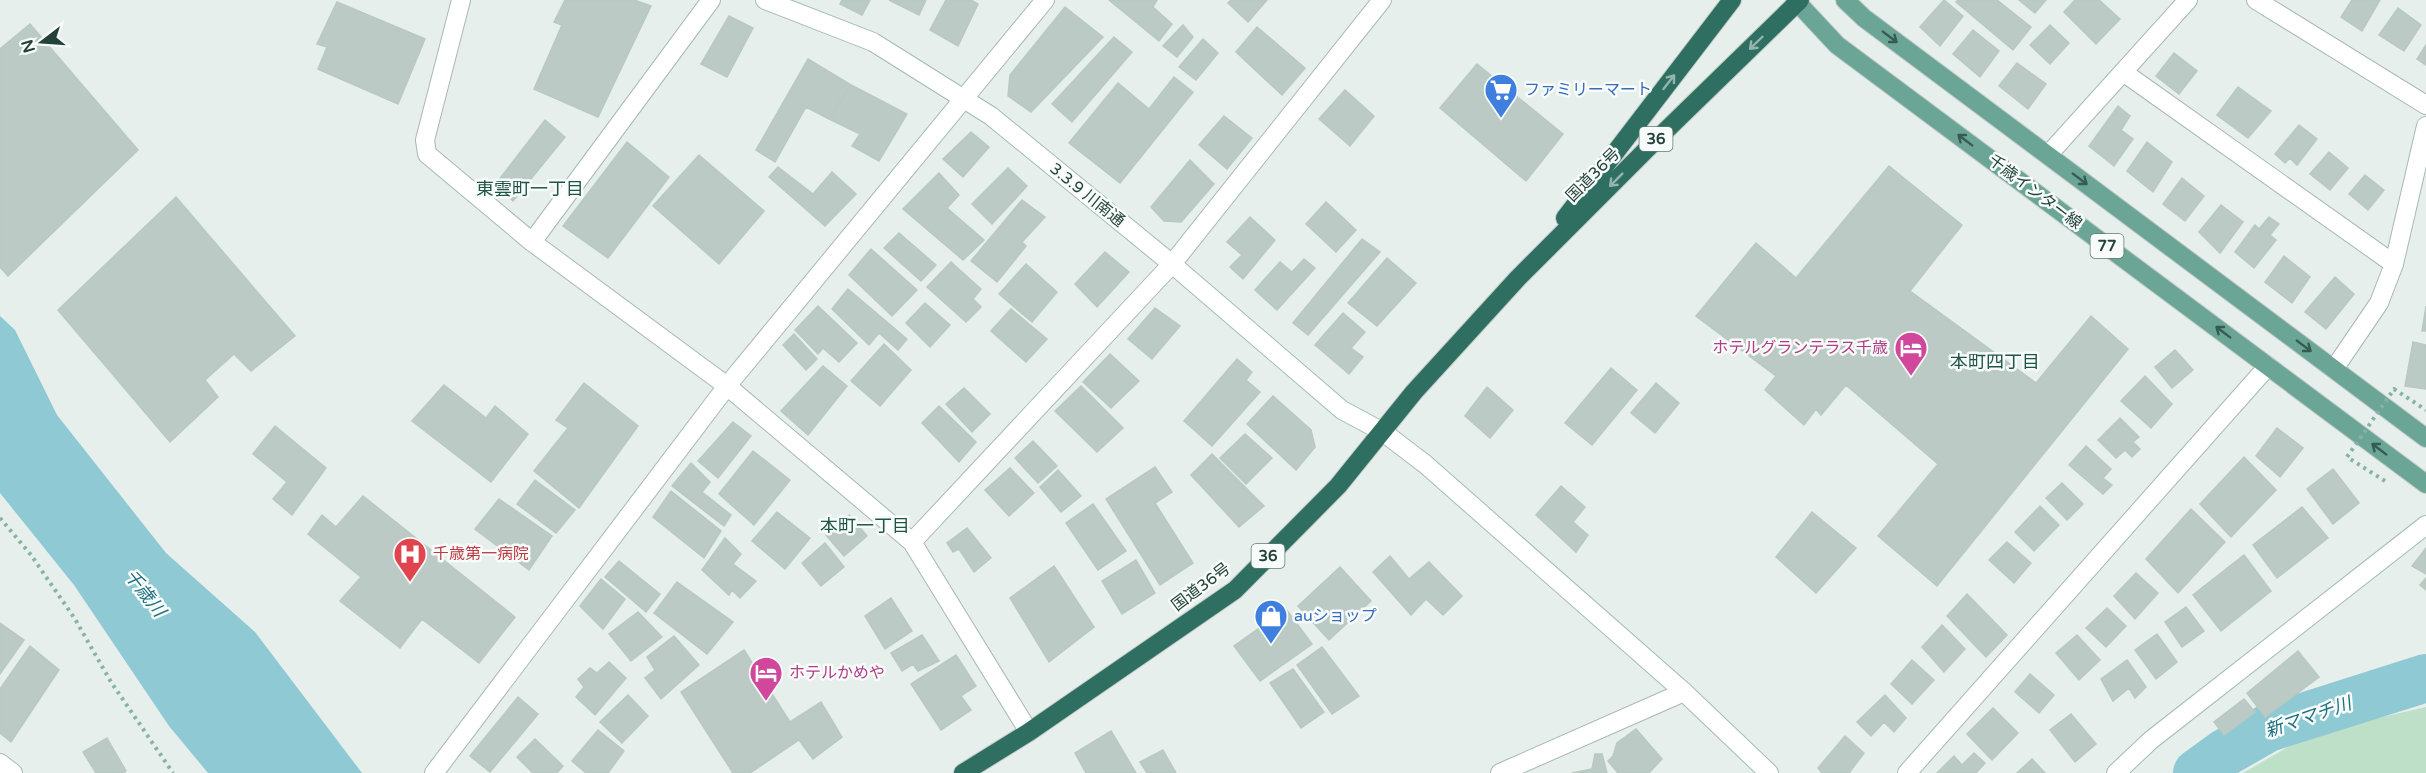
<svg xmlns="http://www.w3.org/2000/svg" width="2426" height="773" font-family="'Varela Round','Noto Sans JP',sans-serif">
<style>
.green{fill:#bfe0c8}
.water{fill:#8ec9d4}
.lines{fill:none;stroke-linecap:round;stroke-linejoin:round}
.river{stroke:#8ec9d4;stroke-width:48}
.building{fill:#bbcac4;stroke:#b8c9c2;stroke-width:1.5}
.street-casing{stroke:#a8b8b2;stroke-width:20}
.secondary-casing{stroke:#a4bbb3;stroke-width:20}
.primary-casing{stroke:#c2cac8;stroke-width:20}
.highway-casing{stroke:#c2cac8;stroke-width:20}
.path{stroke:#86b3a5;stroke-width:4;stroke-dasharray:3 4.5;stroke-linecap:butt}
.street{stroke:#fff;stroke-width:18}
.secondary{stroke:#fff;stroke-width:18}
.primary{stroke:#6aa596;stroke-width:18}
.highway{stroke:#2f6f62;stroke-width:18}
.path-bridge{stroke:#86b3a5;stroke-width:4;stroke-dasharray:3 4.5;stroke-linecap:butt}
.oneway{stroke:#365b51}
.oneway2{stroke:#93b5ae}
.labels{text-anchor:middle;dominant-baseline:central;stroke-width:5;stroke-linejoin:round;paint-order:stroke}
.shield{fill:#f7fbf9;stroke:#637a73;stroke-width:1.5}
.shield-label{font-size:15px;font-weight:bold;fill:#24423a}
.shop-label{font-size:16px;fill:#366cbe;stroke:#f7fbf9;text-anchor:start}
.street-label{font-size:16px;fill:#24423a;stroke:#f7fbf9}
.hotel-label{font-size:16px;fill:#b23c85;stroke:#f7fbf9;text-anchor:end}
.health-label{font-size:16px;fill:#be3a42;stroke:#f7fbf9;text-anchor:start}
.neighbourhood-label{font-size:18px;fill:#1f5548;stroke:#f7fbf9}
.water-label{font-size:18px;font-style:italic;fill:#1c6f80;stroke:#f7fbf9}
</style>
<rect width="100%" height="100%" fill="#e6efeb"/>
<path class="green" d="M2426,707V773H2243L2288,747L2374,719Z"/>
<path class="water" d="M0,316L15,330L57,415L166,553L255,632L362,773H208L169,726L74,585L0,493Z"/>
<g class="lines">
<path class="river" d="M2197,773L2226,752L2268,728L2426,678"/>
</g>
<path class="building" d="M565,0H634L651,6L598,117L534,89L562,25L554,22Z
M842,0H870L862,15L840,4Z
M889,0H926L919,15Z
M946,0H971L978,4L958,46L930,30Z
M1109,0H1157L1153,7L1172,24L1159,41Z
M1231,0H1267L1248,22L1228,3Z
M1944,0L1963,16L1940,46L1920,27Z
M1958,0H1997L2031,27L2013,50L1956,2Z
M2019,0H2046L2035,13Z
M2075,0H2099L2120,19L2096,44L2064,12Z
M2352,0H2380L2362,31L2341,17Z
M337,2L425,39L398,104L318,69L327,47L317,44Z
M1065,7L1103,37L1031,112L1008,96L1010,75Z
M2398,8L2421,25L2404,51L2379,35Z
M729,16L753,28L727,77L701,64Z
M30,24L138,150L8,276L0,267V49Z
M1183,25L1193,37L1177,57L1163,46Z
M2050,25L2069,43L2050,64L2030,45Z
M1257,27L1305,68L1282,95L1236,52Z
M1973,30L1999,51L1980,77L1953,54Z
M1114,37L1132,52L1072,122L1052,104Z
M1203,39L1218,53L1196,80L1179,67Z
M2426,45V65L2417,59Z
M2174,53L2197,71L2179,94L2156,76Z
M808,59L851,85L829,119L806,107L775,162L756,150Z
M2017,63L2046,84L2028,109L1999,86Z
M1477,64L1563,134L1526,181L1440,108Z
M1174,77L1193,92L1120,183L1069,143L1118,83L1149,109Z
M851,85L907,114L879,161L852,146L860,134L829,119Z
M2238,87L2271,111L2248,138L2217,115Z
M1345,90L1374,116L1350,146L1319,119Z
M2118,106L2130,116L2121,130L2133,139L2114,166L2089,146Z
M1224,116L1252,138L1227,169L1199,145Z
M545,120L565,137L513,201L495,185Z
M2299,125L2317,139L2297,165L2290,158L2285,163L2275,154Z
M971,132L989,147L963,177L943,159Z
M627,142L669,177L608,258L563,226Z
M2147,142L2172,162L2153,192L2127,171Z
M2329,152L2348,168L2330,190L2310,174Z
M699,155L764,211L719,264L653,206Z
M1190,160L1214,184L1181,222L1164,221L1151,207Z
M1889,166L1962,225L1910,291L2036,383L2091,316L2128,349L1937,586L1878,536L1938,464L1846,385L1821,415L1816,409L1804,425L1765,390L1776,376L1696,316L1756,243L1796,278Z
M778,167L813,194L832,172L856,194L825,226L769,177Z
M1008,168L1027,186L992,224L972,204Z
M939,173L959,195L947,208L984,240L963,260L903,209Z
M2365,175L2384,190L2368,210L2349,194Z
M2182,178L2204,196L2185,221L2163,204Z
M176,197L295,336L251,371L234,354L205,380L218,397L170,442L58,310Z
M1022,200L1045,217L1022,242L1026,246L997,282L971,261Z
M1326,202L1356,230L1336,252L1306,224Z
M2221,205L2243,222L2220,253L2199,232Z
M1250,217L1275,240L1243,279L1230,267L1242,255L1227,242Z
M2269,217L2279,224L2270,235L2276,240L2254,268L2235,252L2255,225L2259,229Z
M899,233L936,265L921,281L884,248Z
M1362,239L1380,252L1308,335L1293,323Z
M871,249L917,290L892,316L849,275Z
M1105,252L1129,272L1097,307L1075,284Z
M2284,256L2310,277L2292,303L2265,282Z
M1387,258L1416,283L1377,326L1348,303Z
M1304,259L1315,268L1277,310L1255,290L1280,262L1292,272Z
M951,262L981,289L973,299L981,307L966,322L927,287Z
M1026,264L1057,292L1032,322L999,294Z
M2335,277L2354,294L2326,329L2305,312Z
M848,289L907,339L898,350L879,333L869,345L832,309Z
M925,303L950,325L930,347L906,323Z
M818,306L857,343L839,362L823,348L818,354L795,330Z
M2426,306V331H2422Z
M1155,308L1180,326L1152,359L1128,339Z
M1011,309L1047,339L1026,362L991,331Z
M1343,313L1365,332L1351,348L1363,357L1349,374L1315,345Z
M794,334L817,359L806,370L783,345Z
M2413,342L2426,345V389L2405,386Z
M884,344L911,370L880,406L851,381Z
M2175,350L2193,370L2172,388L2155,367Z
M1110,354L1139,381L1111,408L1083,382Z
M1237,359L1252,372L1246,380L1260,392L1212,446L1184,421Z
M823,366L847,386L808,435L781,411Z
M1611,368L1637,390L1592,445L1565,423Z
M2145,376L2172,404L2151,428L2121,401Z
M584,383L638,426L579,508L534,471L568,428L556,420Z
M1656,383L1679,403L1655,433L1631,413Z
M444,385L486,418L495,406L528,434L491,482L412,421Z
M1081,386L1123,428L1097,452L1055,411Z
M1487,387L1513,410L1490,438L1465,416Z
M964,388L990,414L972,432L946,404Z
M1273,396L1311,430L1315,447L1296,470L1247,424Z
M939,406L976,442L959,462L922,423Z
M2120,418L2139,437L2133,442L2140,449L2132,457L2125,450L2116,458L2098,440Z
M733,422L751,436L718,478L698,461Z
M275,426L326,468L292,515L273,499L287,482L253,454Z
M2277,428L2303,448L2280,477L2256,456Z
M1245,434L1272,458L1246,484L1220,458Z
M1033,441L1057,466L1038,483L1015,458Z
M2086,446L2111,469L2103,478L2112,485L2103,494L2069,465Z
M753,451L790,480L754,525L719,494Z
M1212,454L1264,506L1239,527L1191,475Z
M2244,457L2276,490L2231,537L2200,504Z
M691,463L710,482L702,492L731,515L724,526L672,486Z
M1155,467L1172,492L1155,503L1193,563L1160,585L1106,499Z
M1010,468L1034,493L1009,516L985,490Z
M2333,469L2359,503L2333,524L2307,489Z
M1058,470L1081,496L1061,512L1040,487Z
M535,480L575,510L556,533L517,504Z
M2062,483L2083,504L2067,520L2046,498Z
M1561,486L1585,507L1573,522L1588,535L1576,552L1536,515Z
M671,491L721,531L704,558L653,517Z
M363,496L515,617L479,663L422,619L400,648L340,601L361,577L308,534L322,515L336,527Z
M499,499L552,536L529,570L475,529Z
M1093,504L1126,551L1098,570L1066,523Z
M2040,506L2059,525L2034,551L2015,532Z
M2302,507L2328,538L2277,578L2253,545Z
M2191,509L2225,542L2178,593L2146,559Z
M777,512L810,538L785,569L752,541Z
M1812,512L1856,548L1816,593L1776,557Z
M849,515L867,536L844,556L826,535Z
M967,528L991,558L974,572L959,549L953,552L947,543Z
M725,538L741,554L733,564L756,581L740,598L732,590L729,595L702,570Z
M2007,542L2031,563L2014,583L1989,560Z
M825,543L844,567L821,586L802,563Z
M2426,548V574L2412,566Z
M2244,555L2271,591L2221,631L2193,595Z
M1390,556L1409,579L1429,562L1462,596L1443,615L1426,599L1411,615L1373,572Z
M1136,560L1155,593L1122,614L1102,581Z
M619,561L660,594L646,612L605,577Z
M1054,566L1094,627L1049,662L1010,598Z
M1340,567L1371,601L1329,640L1298,606Z
M2136,573L2158,593L2135,619L2114,596Z
M2426,578V590L2420,585Z
M601,579L625,599L603,629L580,606Z
M677,582L733,622L707,654L654,613Z
M1967,594L2007,635L1986,657L1947,616Z
M891,598L912,631L885,649L865,616Z
M2186,607L2204,631L2182,647L2165,622Z
M2107,608L2126,626L2106,647L2086,628Z
M1286,609L1312,644L1260,681L1234,646Z
M638,612L662,637L631,661L609,634Z
M0,623L24,640L0,674Z
M1942,625L1965,649L1944,672L1922,647Z
M2157,634L2177,662L2156,679L2135,650Z
M922,635L939,661L918,671L913,664L902,671L891,653Z
M2077,635L2100,660L2079,680L2056,653Z
M674,636L699,665L661,699L645,678L655,670L647,657Z
M30,646L59,670L11,742L0,733V689Z
M1322,647L1359,696L1332,714L1297,665Z
M744,650L790,722L821,702L842,737L813,759L799,740L750,773H733L681,692Z
M2298,651L2319,677L2265,717L2247,693Z
M956,655L976,686L961,696L971,710L941,730L911,684Z
M1912,660L1934,680L1912,704L1891,684Z
M2127,660L2146,687L2135,698L2129,688L2113,701L2101,679Z
M609,662L626,678L595,715L576,697L584,687L578,679L590,668L597,673Z
M1293,669L1324,712L1301,728L1270,683Z
M2030,674L2054,695L2039,713L2015,692Z
M628,695L648,716L622,743L600,722Z
M1885,695L1906,718L1894,732L1884,722L1871,736L1857,722Z
M518,697L538,714L490,772L470,756Z
M2244,699L2255,712L2224,735L2214,722Z
M1993,708L2018,733L1992,760L1967,734Z
M2071,714L2096,744L2075,762L2050,730Z
M1636,729L1662,759L1649,773H1618L1608,761L1613,756L1617,743Z
M598,730L624,751L608,773H586L572,761Z
M1111,731L1136,773H1086L1075,753Z
M1845,736L1864,753L1849,773H1822L1818,768Z
M107,738L126,771L124,773H96L83,752Z
M535,739L563,766L557,773H533L517,757Z
M1163,750L1176,773H1147L1140,762Z
M1974,753L1985,763L1976,773H1937L1954,756L1962,765Z
M1595,754H1602L1607,773H1572L1592,769Z
M2032,759L2045,773H2017Z"/>
<g class="lines">
<g class="street-casing">
<path id="street" d="M461,0L425,140L427,154L532,242L727,386L912,542L1029,732
M2256,0L2426,105
M2123,72L2394,264
M2048,155L2188,0
M532,242L711,0
M2334,369L2379,303L2394,264L2426,126
M912,542L1172,264L1382,0
M0,763L13,773
M434,773L727,386L1045,0
M1500,773L1684,692
M1907,773L2268,366"/>
</g>
<g class="secondary-casing">
<path id="secondary" d="M765,0L873,42L991,116L1172,264L1342,410L1383,432L1425,464L1684,692L1769,773
M2116,773L2151,740L2426,525"/>
</g>
<g class="primary-casing">
<path id="primary" d="M1795,0L1837,45L2426,484
M1845,0L1864,18L2426,438"/>
</g>
<g class="highway-casing">
<path id="highway" d="M1565,218L1732,0
M963,773L1029,732L1235,590L1338,486L1414,392L1518,278L1652,144L1800,0"/>
</g>
<path class="path" d="M0,518L31,555L75,619L111,682L173,773"/>
<use href="#street" class="street"/>
<use href="#secondary" class="secondary"/>
<use href="#primary" class="primary"/>
<use href="#highway" class="highway"/>
<path class="path-bridge" d="M2385,481L2347,457L2394,389L2426,410"/>
</g>
<defs><path id="oneway-shaft" d="M-6 0H5M1.5-3L5.5 0L1.5 3" fill="none" stroke-width="1.6" stroke-linecap="round" stroke-linejoin="round" transform="scale(1.5)"/></defs>
<g class="oneway">
<use href="#oneway-shaft" transform="translate(1890 37) rotate(37)"/>
<use href="#oneway-shaft" transform="translate(1965 140) rotate(-143)"/>
<use href="#oneway-shaft" transform="translate(2080 179) rotate(37)"/>
<use href="#oneway-shaft" transform="translate(2223 332) rotate(-143)"/>
<use href="#oneway-shaft" transform="translate(2304 346) rotate(37)"/>
<use href="#oneway-shaft" transform="translate(2379 449) rotate(-143)"/>
</g>
<g class="oneway2">
<use href="#oneway-shaft" transform="translate(1756 43) rotate(136)"/>
<use href="#oneway-shaft" transform="translate(1669 82) rotate(-52)"/>
<use href="#oneway-shaft" transform="translate(1616 180) rotate(135)"/>
</g>
<defs>
<g id="supermarket-pin" transform="scale(1.725)"><path d="M0 17L-7.5 6A9.5 9.5 0 1 1 7.5 6Z" fill="#3f7fe0" stroke="#f7fbf9"/><path d="M-6-5.5h2.5l.6 2H6L4.5 2H-2.5L-4.4-4H-6ZM-1.5 3.2a1.3 1.3 0 1 0 .1 0ZM3 3.2a1.3 1.3 0 1 0 .1 0Z" fill="#fff"/></g>
<g id="hotel-pin" transform="scale(1.725)"><path d="M0 17L-7.5 6A9.5 9.5 0 1 1 7.5 6Z" fill="#d1479c" stroke="#f7fbf9"/><path d="M-6-4.5h1.5V1H6V5H4.5V3h-9V5H-6ZM-4 0a1.8 1.8 0 1 1 3.6 0ZM.5 0V-2.5h3Q6-2.5 6 0Z" fill="#fff"/></g>
<g id="hospital-pin" transform="scale(1.725)"><path d="M0 17L-7.5 6A9.5 9.5 0 1 1 7.5 6Z" fill="#e0444e" stroke="#f7fbf9"/><path d="M-5-5h3v3.5h4V-5h3V5h-3V1.5h-4V5h-3Z" fill="#fff"/></g>
<g id="shop-pin" transform="scale(1.725)"><path d="M0 17L-7.5 6A9.5 9.5 0 1 1 7.5 6Z" fill="#3f7fe0" stroke="#f7fbf9"/><path d="M-5-2.5h2.3a2.7 3.5 0 0 1 5.4 0H5L5.5 6h-11ZM-1.5-2.5h3a1.5 2.3 0 0 0-3 0Z" fill="#fff"/></g>
</defs>
<g fill-rule="evenodd">
<use href="#supermarket-pin" x="1501" y="90"/>
<use href="#hotel-pin" x="1911" y="348"/>
<use href="#hospital-pin" x="410" y="554"/>
<use href="#shop-pin" x="1271" y="616"/>
<use href="#hotel-pin" x="766" y="673"/>
</g>
<g class="labels">
<g class="shield">
<rect x="1639.5" y="127" width="33" height="24" rx="4.5"/>
<rect x="2090.5" y="234" width="33" height="24" rx="4.5"/>
<rect x="1251.5" y="544" width="33" height="24" rx="4.5"/>
</g>
<g class="shield-label">
<text x="1656" y="139">36</text>
<text x="2107" y="246">77</text>
<text x="1268" y="556">36</text>
</g>
<g class="shop-label">
<text x="1524" y="90">ファミリーマート</text>
<text x="1294" y="616">auショップ</text>
</g>
<g class="street-label">
<text transform="translate(1593 175) rotate(-45)">国道36号</text>
<text transform="translate(2035 192) rotate(37)">千歳インター線</text>
<text transform="translate(1087 195) rotate(39)">3.3.9 川南通</text>
<text transform="translate(1201 587) rotate(-37)">国道36号</text>
</g>
<g class="hotel-label">
<text x="1888" y="348">ホテルグランテラス千歳</text>
<text x="789" y="673" text-anchor="start">ホテルかめや</text>
</g>
<g class="health-label">
<text x="433" y="554">千歳第一病院</text>
</g>
<g class="neighbourhood-label">
<text x="530" y="189">東雲町一丁目</text>
<text x="1995" y="362">本町四丁目</text>
<text x="865" y="526">本町一丁目</text>
</g>
<g class="water-label">
<text transform="translate(145 593) rotate(52)">千歳川</text>
<text transform="translate(2308 717) rotate(-19)">新ママチ川</text>
</g>
</g>
<g transform="translate(42 42) rotate(253)" stroke="#f7fbf9" stroke-width="4.5" paint-order="stroke">
<path d="M0-4.5L10 22L0 15L-10 22Z" fill="#24423a"/>
<text y="-9" font-size="16" font-weight="bold" text-anchor="middle" fill="#24423a">N</text>
</g>
</svg>
